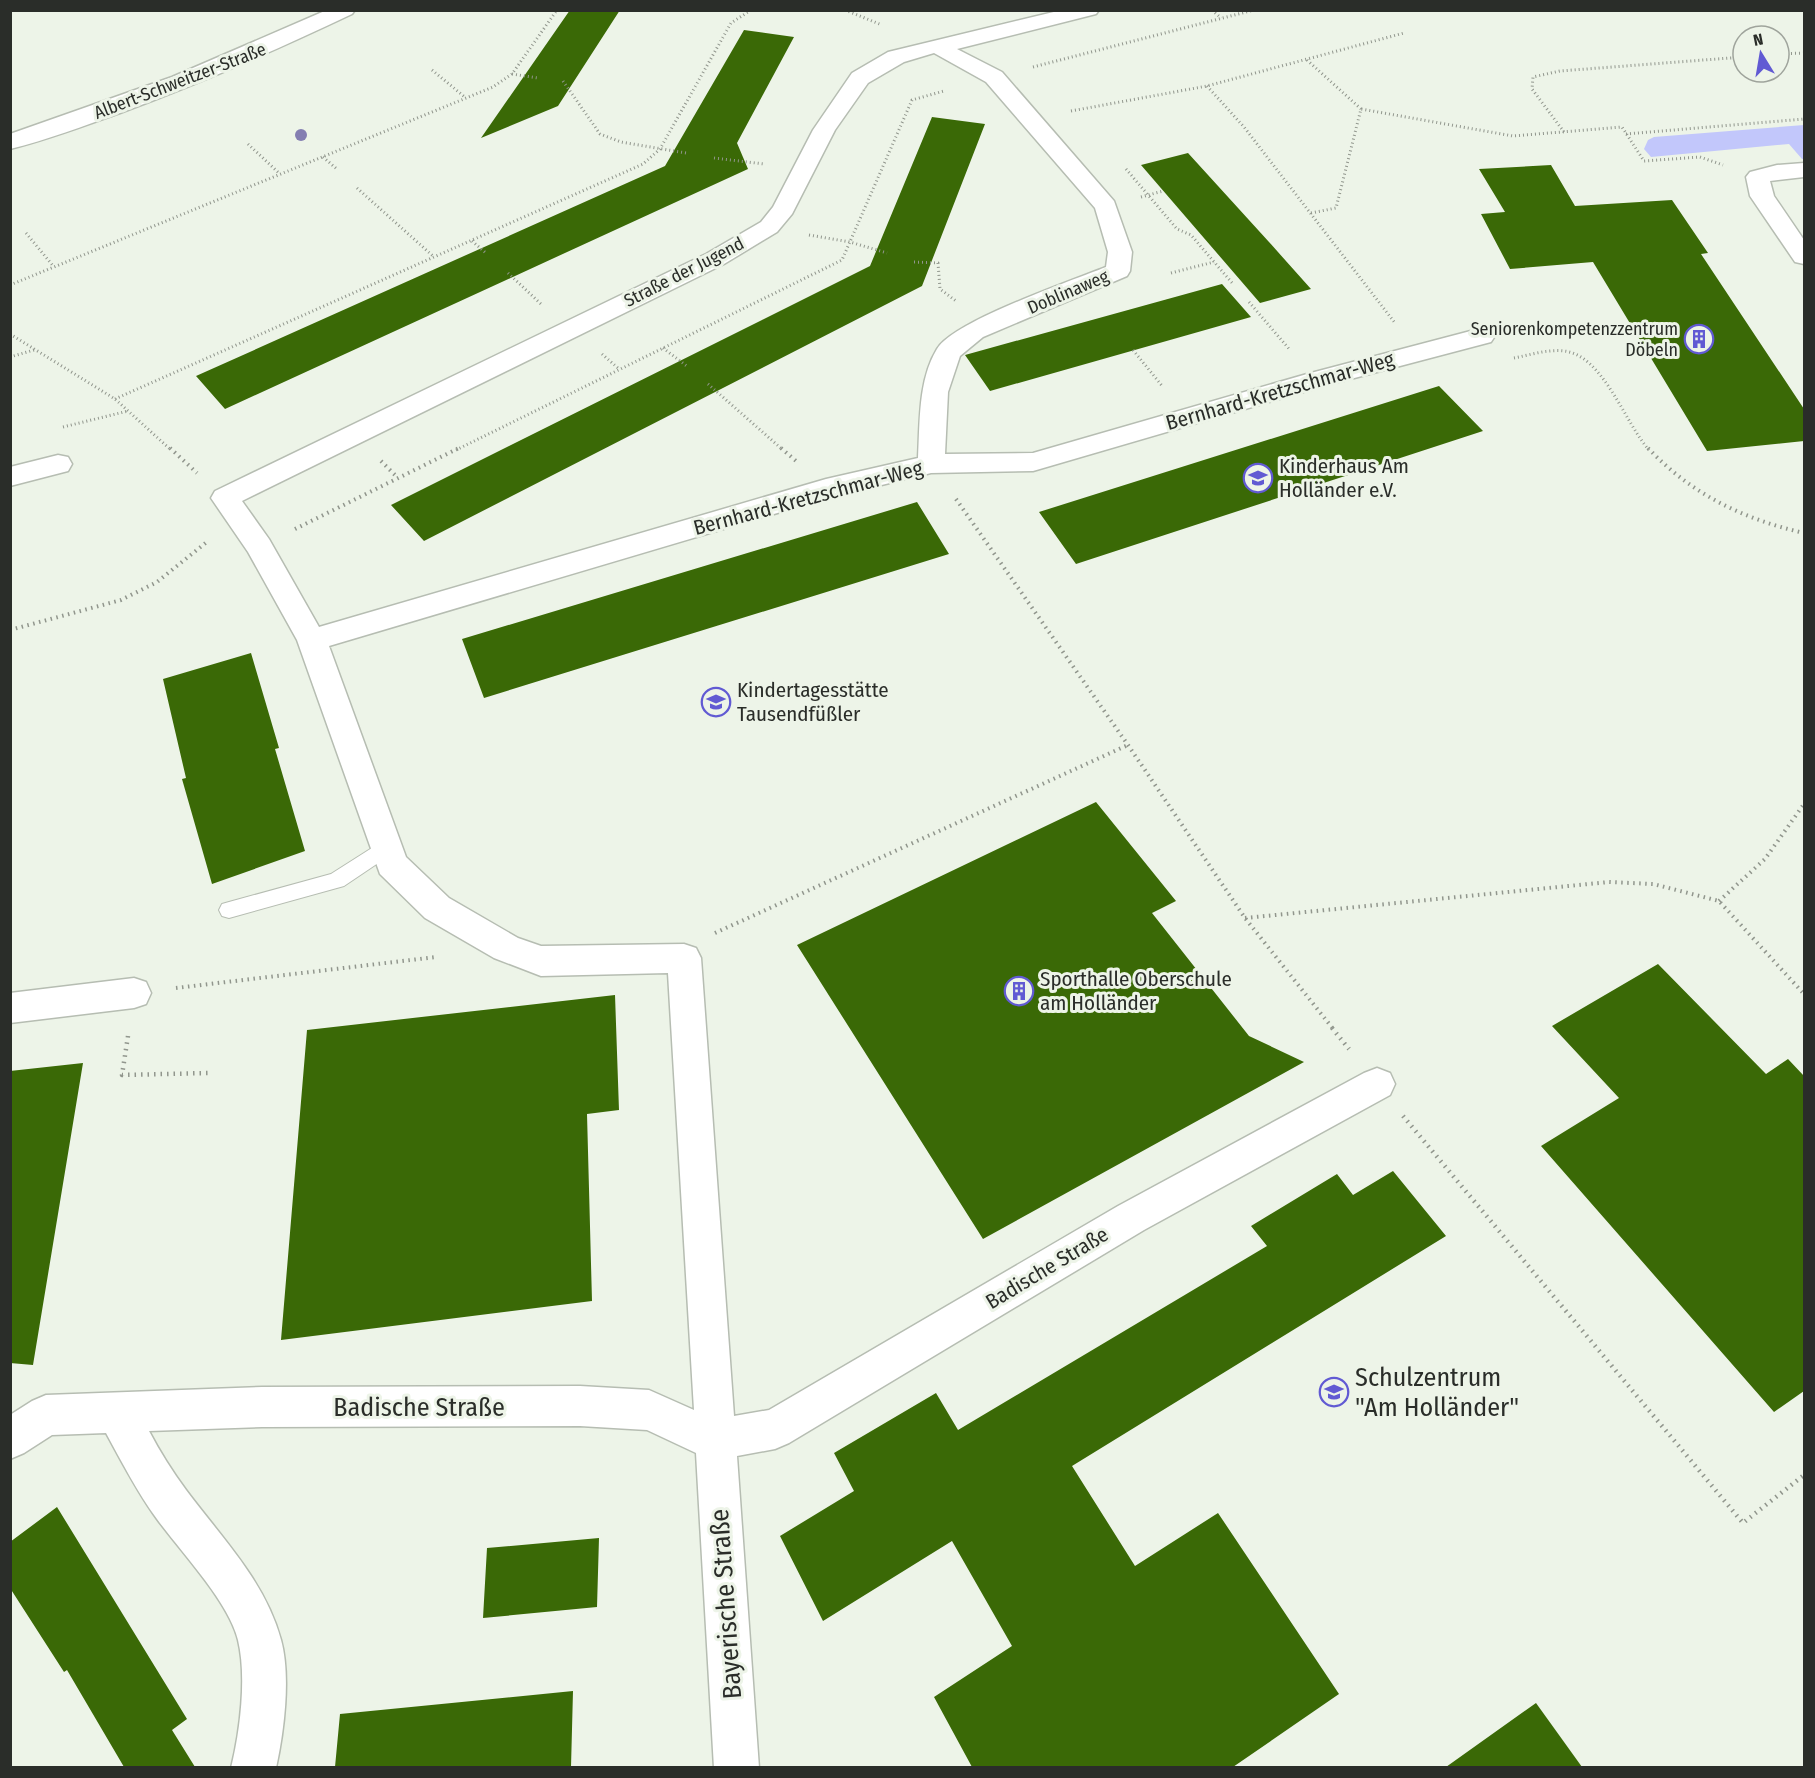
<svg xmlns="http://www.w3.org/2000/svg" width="1815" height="1778" font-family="'Fira Sans Condensed',sans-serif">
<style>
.green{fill:#c2c7fb}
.building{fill:#3a6906}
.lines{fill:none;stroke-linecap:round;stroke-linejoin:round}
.lane-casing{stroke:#b6bdb2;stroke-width:2}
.street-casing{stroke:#b6bdb2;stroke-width:3}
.secondary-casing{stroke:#b6bdb2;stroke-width:3}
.path-far2{stroke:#91968d;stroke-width:3;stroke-dasharray:1 3;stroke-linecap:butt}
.path-far1{stroke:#91968d;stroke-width:4;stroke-dasharray:1.5 4.5;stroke-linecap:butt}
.path{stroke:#91968d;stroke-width:4.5;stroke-dasharray:1.5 5;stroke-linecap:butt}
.lane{fill:#fff;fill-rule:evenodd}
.street{fill:#fff;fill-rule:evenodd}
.secondary{fill:#fff;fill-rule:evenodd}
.tree{fill:#847eb1}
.labels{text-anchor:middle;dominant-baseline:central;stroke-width:6;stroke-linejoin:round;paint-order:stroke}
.far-street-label{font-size:18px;fill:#2a2d29;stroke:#edf4e8}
.far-poi-label{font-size:18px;fill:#2a2d29;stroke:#edf4e8;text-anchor:end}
.street-label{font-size:21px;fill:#2a2d29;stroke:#edf4e8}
.poi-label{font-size:21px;fill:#2a2d29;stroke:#edf4e8;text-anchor:start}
.near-poi-label{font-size:26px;fill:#2a2d29;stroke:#edf4e8;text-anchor:start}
.near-street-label{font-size:26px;fill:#2a2d29;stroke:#edf4e8}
</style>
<rect width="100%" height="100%" fill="#edf4e8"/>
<path class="green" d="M1804,125V159H1802L1789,144L1651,157L1644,149L1648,140L1654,137Z"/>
<path class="building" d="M570,10H620L558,106L481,138Z
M744,30L794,37L737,143L748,169L225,409L196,376L665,166Z
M932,117L985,124L922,286L424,541L391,505L870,266Z
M1188,153L1269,242L1311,289L1260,303L1141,165Z
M1551,165L1575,206L1672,200L1708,253L1701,254L1804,409V441L1707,451L1593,262L1510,269L1481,214L1505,212L1479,169Z
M1222,284L1251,317L990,391L965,355Z
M1439,386L1483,431L1076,564L1039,512Z
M917,502L949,554L484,698L462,639Z
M251,653L279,748L275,749L305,851L212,884L182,779L186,778L163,679Z
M1096,802L1176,901L1152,913L1249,1036L1304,1062L983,1239L797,945Z
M1658,964L1766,1074L1788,1059L1804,1076V1391L1774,1412L1541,1146L1619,1098L1552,1026Z
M615,995L619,1110L587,1114L592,1301L281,1340L307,1030Z
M83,1063L33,1365L10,1363V1071Z
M1393,1171L1446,1236L1072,1466L1135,1566L1218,1513L1339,1694L1233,1767H972L934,1697L1012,1646L952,1541L823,1621L780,1536L854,1491L834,1453L936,1393L958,1430L1267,1246L1251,1226L1337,1174L1353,1195Z
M57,1507L187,1719L172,1730L195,1767H124L67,1670L64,1672L10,1588V1542Z
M599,1538L597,1607L483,1618L487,1548Z
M573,1691L571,1767H335L340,1714Z
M1536,1703L1582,1767H1446Z"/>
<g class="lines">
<g class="lane-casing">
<path id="lane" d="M386,839L393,841L396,847L393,853L344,886L229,918L222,916L219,910L222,904L229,902L331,874Z"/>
</g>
<g class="street-casing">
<path id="street" d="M1062,10H1099L1096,14L957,49L1002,72L1114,201L1132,252L1130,271L1127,276L983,337L960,356L948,392L945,454L1033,453L1307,374L1482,328L1491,330L1495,336L1491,342L1324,386L1033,471L931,473L828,498L329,646L406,857L449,898L518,938L541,946L684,944L696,948L701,958L734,1416L769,1410L1118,1206L1364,1073L1377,1068L1390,1073L1395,1084L1390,1095L1144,1230L789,1443L775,1449L737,1456L759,1768H714L696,1453L647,1430L580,1426L262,1427L149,1431C160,1452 172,1471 186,1490C221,1537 265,1581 281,1640C291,1676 284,1732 276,1768H231C240,1732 247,1677 238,1640C229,1602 181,1552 157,1519C137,1492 122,1462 106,1433L52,1435L24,1453L10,1459V1415L32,1401L46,1395L262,1387L580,1386L649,1390L694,1410L668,973L541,976L494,958L425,918L380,874L297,640L248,552L211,498L215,491L706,254L761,222L773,207L813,130L852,73L888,52ZM934,53L986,82L1095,208L1108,252L1106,267C1071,281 954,321 937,349C918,380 920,423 918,458L826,479L319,627L269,539L242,501L724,264L777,232L792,214L835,130L868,83L904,62Z
M1804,163V177L1770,181L1774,196L1804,240V264L1795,262L1750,196L1746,177L1750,172L1777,165Z
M58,455L68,457L72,464L68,471L10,486V467Z
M134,978L146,982L151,993L146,1004L134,1008L10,1023V993Z"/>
</g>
<g class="secondary-casing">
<path id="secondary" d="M327,10H355L352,14C276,50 199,84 120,113C84,126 47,140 10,149V134L172,77Z"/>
</g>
<path class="path-far2" d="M845,10L882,25
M1212,10L1221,18
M1779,54L1804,53
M1307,60L1361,109
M1033,67L1254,10
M432,70L466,98
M512,74L538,78
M563,81L600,134L621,142L686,153
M1207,86L1244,127L1395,323
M1071,111L1207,86L1404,33
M1564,132L1532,89L1533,77L1560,71L1743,57
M1626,134L1804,119
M248,144L280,174
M323,157L338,170
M714,158L764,164
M1126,169L1177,229L1191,235L1233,284
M357,188L434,257
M1141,197L1163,191
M1311,213L1336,208L1361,109L1513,136L1622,127L1644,161L1700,157L1723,165
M26,233L54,267
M809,235L850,242L887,253
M472,241L487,254
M914,262L938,263L940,289L956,301
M508,273L541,304
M1171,273L1214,262
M10,285L493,87L512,74L557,10
M1249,302L1290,350
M10,334L115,399L171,450
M663,348L688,367
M1133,350L1163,387
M602,354L619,369
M10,357L34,350
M1514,358C1530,355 1547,349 1564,351C1603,355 1625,423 1649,450
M708,384L783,450
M115,399L643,164L660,149L731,23L751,10
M63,427L128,411
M456,450L842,260L912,100L944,91"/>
<path class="path-far1" d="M170,448L197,473
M781,448L796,461
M1648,448C1691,494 1743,519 1804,533
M381,461L398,478
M956,499L1128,745L1245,918L1334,1030
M295,529L459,448
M10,630L121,600L157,582L208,541
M10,638V643
M1719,901L1765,859L1804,804
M1245,918L1609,882L1653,884L1719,901L1804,994
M715,933L1128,745
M176,988L436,957"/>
<path class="path" d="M1332,1028L1349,1049
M128,1036L122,1075L209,1073
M1403,1116L1743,1523L1804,1475"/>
<use href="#lane" class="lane"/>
<use href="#street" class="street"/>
<use href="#secondary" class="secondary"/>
</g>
<circle class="tree" cx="301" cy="135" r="6"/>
<defs>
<g id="building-ring" transform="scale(1.5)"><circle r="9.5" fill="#edf4e8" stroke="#615ad3" stroke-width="1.5"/><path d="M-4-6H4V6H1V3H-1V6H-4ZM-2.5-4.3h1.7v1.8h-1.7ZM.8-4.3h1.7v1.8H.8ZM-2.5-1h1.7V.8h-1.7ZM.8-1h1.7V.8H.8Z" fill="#615ad3"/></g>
<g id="school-ring" transform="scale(1.5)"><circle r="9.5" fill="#edf4e8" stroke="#615ad3" stroke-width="1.5"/><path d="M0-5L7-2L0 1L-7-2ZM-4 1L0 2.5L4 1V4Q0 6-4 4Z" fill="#615ad3"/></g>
</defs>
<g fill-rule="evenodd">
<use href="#building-ring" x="1699" y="339"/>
<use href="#school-ring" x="1258" y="478"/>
<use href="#school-ring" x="716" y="702"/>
<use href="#building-ring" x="1019" y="991"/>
<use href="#school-ring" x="1334" y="1392"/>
</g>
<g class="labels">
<g class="far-street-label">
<text transform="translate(180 81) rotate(-21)">Albert-Schweitzer-Straße</text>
<text transform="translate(684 272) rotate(-27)">Straße der Jugend</text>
<text transform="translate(1068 292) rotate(-23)">Doblinaweg</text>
</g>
<g class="far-poi-label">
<text x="1678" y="329">Seniorenkompetenzzentrum<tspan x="1678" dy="21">Döbeln</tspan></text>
</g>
<g class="street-label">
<text transform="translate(1280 391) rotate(-16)">Bernhard-Kretzschmar-Weg</text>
<text transform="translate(808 498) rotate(-15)">Bernhard-Kretzschmar-Weg</text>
<text transform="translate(1047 1268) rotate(-31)">Badische Straße</text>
</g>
<g class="poi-label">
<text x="1279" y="466">Kinderhaus Am<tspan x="1279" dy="24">Holländer e.V.</tspan></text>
<text x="737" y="690">Kindertagesstätte<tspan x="737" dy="24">Tausendfüßler</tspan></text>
<text x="1040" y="979">Sporthalle Oberschule<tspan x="1040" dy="24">am Holländer</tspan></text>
</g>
<g class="near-poi-label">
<text x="1355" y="1377">Schulzentrum<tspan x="1355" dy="30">"Am Holländer"</tspan></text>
</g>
<g class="near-street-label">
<text x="419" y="1407">Badische Straße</text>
<text transform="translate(726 1604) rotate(-94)">Bayerische Straße</text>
</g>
</g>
<rect width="1815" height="1778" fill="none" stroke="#2a2d29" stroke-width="24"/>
<g transform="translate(1761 54) rotate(349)"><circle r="28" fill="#edf4e8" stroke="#9fa49c" stroke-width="1.5"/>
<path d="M0-4.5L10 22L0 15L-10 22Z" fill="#615ad3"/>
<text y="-9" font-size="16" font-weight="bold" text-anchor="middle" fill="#2a2d29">N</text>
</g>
</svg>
